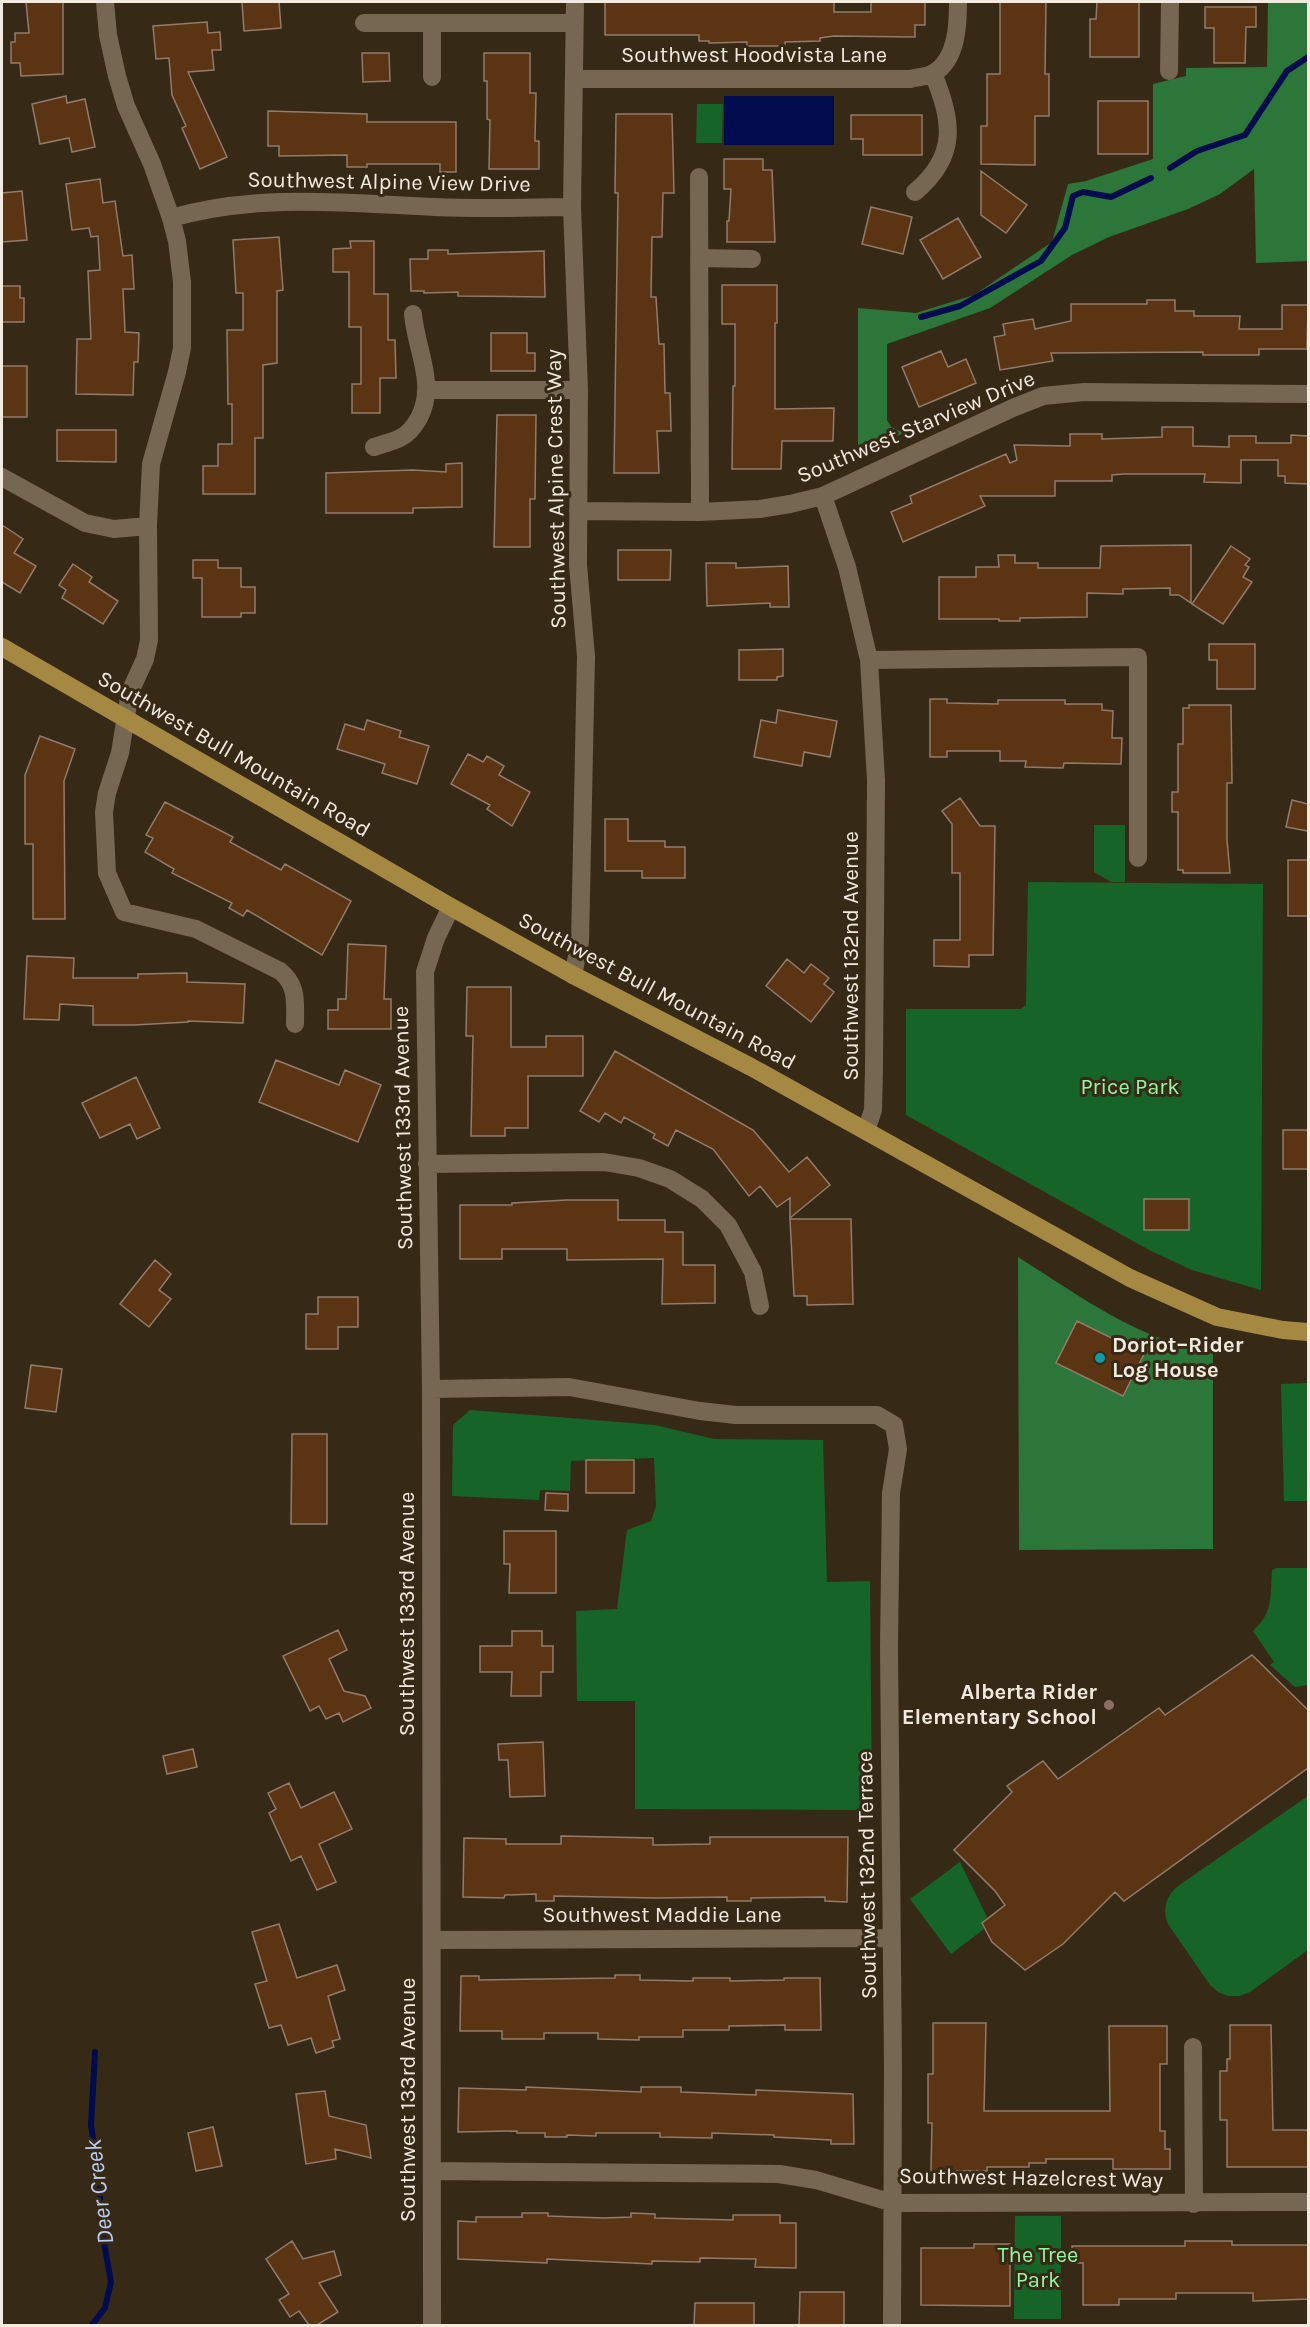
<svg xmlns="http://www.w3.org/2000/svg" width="1310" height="2327" font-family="Karla,sans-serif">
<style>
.green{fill:#176429}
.forest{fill:#2c763a}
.water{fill:#000c4d}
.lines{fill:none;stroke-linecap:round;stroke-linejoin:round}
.stream{stroke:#000c4d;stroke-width:6}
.building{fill:#5a3413;stroke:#927b6b;stroke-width:1.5}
.minor{stroke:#756751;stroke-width:18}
.major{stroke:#a58942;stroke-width:18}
.culture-dot{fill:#0f9aa8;stroke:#362a17;stroke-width:2}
.education-dot{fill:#8d6e63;stroke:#362a17;stroke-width:2}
.labels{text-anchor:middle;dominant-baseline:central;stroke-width:6;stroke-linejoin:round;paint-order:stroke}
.street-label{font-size:22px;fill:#f2eade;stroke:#362a17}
.park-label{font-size:22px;fill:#94f6a1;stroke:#362a17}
.poi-label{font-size:22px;font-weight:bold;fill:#f2eade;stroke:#362a17;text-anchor:start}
.water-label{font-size:24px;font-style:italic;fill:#bacef5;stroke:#362a17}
</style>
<rect width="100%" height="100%" fill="#362a17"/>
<path class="green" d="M697,104H723L722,143H696Z
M1094,825H1125V882H1111L1094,872Z
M1028,882L1263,884L1261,1290L1192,1270L1151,1251L906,1115V1009H1021L1026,1005Z
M1308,1383V1501H1284L1281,1384Z
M470,1410L655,1425L714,1439L823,1440L827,1582L870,1581L872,1810L635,1809V1701H577L576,1611L617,1609L627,1530L651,1521L656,1506L654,1458L571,1461L570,1491L540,1490L539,1500L452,1496L453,1425Z
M1277,1568H1308V1685L1295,1687L1270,1665L1274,1662L1253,1631C1274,1611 1270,1597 1272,1570Z
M1308,1796V1950L1250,1992L1239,1996H1228L1218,1992L1210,1985L1168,1924C1162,1909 1166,1896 1178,1886Z
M960,1862L987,1917L982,1923L984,1929L951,1954L910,1899Z
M1015,2216H1061V2319H1014Z"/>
<path class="forest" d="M1268,2H1308V261L1256,263L1254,169L1220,194L1188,209L1109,237L1072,255L990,308L887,344V420L891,427L904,433L858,452V308L916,313L974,295L1052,242L1068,184L1086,181L1153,159V84L1186,76V68L1267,67Z
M1018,1257C1077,1294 1143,1344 1213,1351V1549L1019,1550Z"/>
<path class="water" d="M724,96H834V145H724Z"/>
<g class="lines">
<path class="stream" d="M1170,168L1197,151L1245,135L1287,71L1308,57
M921,317L960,306L1041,261L1065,228L1073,196L1083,192L1111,197L1151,178
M91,2326L105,2308L111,2282L100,2219V2186L91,2125L95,2052"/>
</g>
<path class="building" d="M26,2H63V74L21,76L20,63H11V42H15V33H29Z
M242,2H279L281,28L244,31Z
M605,2H834V12H871V2H925V25H915V37L834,36L820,38V41L785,42V46H747V42L709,43V41H699V35H605Z
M1000,2H1046L1045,74H1049V116H1035V165L981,164V126H987V74H1000Z
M1097,2H1139V57H1090V19H1096Z
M1205,7H1256V27H1246L1245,63H1214V28H1205Z
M207,22L208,33L220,32L221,50H212L214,70L188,72L227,157L200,169L182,128L186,126L172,95L169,58L156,59L153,26Z
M362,53H389L390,81L363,82Z
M484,53H530V93H536L535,141H539V169H489L490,120L487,119V81H484Z
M66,96L67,103L85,99L95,147L72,152L69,138L40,144L32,104Z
M1098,101H1148V154H1098Z
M268,111L367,114V122H456V172H440V164H367V167H347V155L279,156V146H268Z
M616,114H672L674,193H663L662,237H652L651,297H656L659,344H664L665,393H670L671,431H657L659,473H614L618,193H615Z
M851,115H922V155H863V139H851Z
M724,159H763V170H772L775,242H727V221H729L731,189H724Z
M981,171L1027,205L1006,233L981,215Z
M100,179L103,203L115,201L123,256L132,255L134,289H123L125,332L139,333L138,362H134L133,395L76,394L77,339H91L88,271L100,270L98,236L91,237L89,228L72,230L66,184Z
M22,191L27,240L2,242V193Z
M871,207L912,217L903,254L862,244Z
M958,218L981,257L943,279L920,240Z
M279,237L283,290L277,291V363L263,365V438H255V494H203V466H218V444H232V404H228L227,330H243V293H236L233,240Z
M350,241H374V294H388V340H395L396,378H380V413H352V384H361V327H349V272H333V249L351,248Z
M428,250H448V254L544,251L545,297L458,296V292L424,293V291H411L410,259H428Z
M722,285H777V323H775V409L834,408L833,441H782L781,469H732L733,386H735V324H722Z
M2,286H20V298H24V322H2Z
M1147,300H1175V311H1194V316H1240L1239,329H1282V305H1308L1307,349H1259V355H1203V352L1051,353L1053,361L1000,370L994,337L1005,335L1003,324L1033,319L1035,329L1071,321V304H1147Z
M491,333H527V353H535V371H491Z
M941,351L948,367L966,359L976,383L919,407L902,367Z
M2,366H27V417H2Z
M497,415H536L535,499H530V547H494Z
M1162,427H1193V446L1229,447V436H1256V443H1291V435L1308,436V484L1285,483V476H1278V460H1241V483L1204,482L1205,474H1123L1112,475V481H1055V496H980L985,506L903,542L891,512L912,503L910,496L1006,454L1010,463L1017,460L1014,445L1070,446V434H1102V439L1162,437Z
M57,430H116V462L57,461Z
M462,463V507L413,508V513H326V473L413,470L446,472V464Z
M2,525L23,539L14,553L36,566L20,593L2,582Z
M1191,545V603L1179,595H1170V588L1123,589V594L1087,593V617L1020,618V621H999V619H939V577H976V567H999L998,555H1015V563H1038V568H1100L1101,546Z
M1231,546L1250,559L1245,565L1249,567L1243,577L1252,582L1223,624L1192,604Z
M618,550H671L670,580H618Z
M193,560H218V568H241V587H255V613H241V617H202V578H193Z
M706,563H736V568L788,566L789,607H770V603L707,606Z
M73,564L92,577L89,582L118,601L103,624L62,598L66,590L59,585Z
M1209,644H1255V689H1217V660H1209Z
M783,649V676L777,677V680H739V650Z
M930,699H947V703L998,704V700H1065V704H1102V710L1113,711L1112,738H1122L1121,764L1064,763L1063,768L1025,767L1026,761H1000V751H947V757H930Z
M1189,705H1231L1232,783H1227V840L1230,873H1183V870H1178V812H1172V792H1178V744H1183V708H1189Z
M778,710L837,721L830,757L804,752L802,766L754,757L761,720L776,723Z
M367,720L401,731L399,737L429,746L417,784L382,773L385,764L337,749L345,724L364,730Z
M40,736L75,749L64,781L65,919H33V844H25V775Z
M468,754L483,762L487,756L504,766L499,775L530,792L512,826L487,809L490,805L451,784Z
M960,798L980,826H995L993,955H969V967L934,966V940H960V873H952V824L942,811Z
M1292,800L1308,804V831L1286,827Z
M165,802L233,837L230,842L281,870L285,864L351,901L322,955L247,910L243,916L229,908L232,903L172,873L174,869L145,852L153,838L146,835Z
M605,819H628V841H665V847H685V878H642V871H605Z
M1288,860H1308V916H1288Z
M348,944L386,946L384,999H391V1029H328V1010H338V999H346Z
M27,956L74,958L73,978H138V974L187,973V982L245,984L243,1023L188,1021V1022L134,1025H93V1006L60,1004L59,1020L24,1019Z
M787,959L804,973L811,964L829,978L824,984L834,992L811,1022L766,986Z
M467,987H511V1047H546V1036H583V1076H528V1128H505V1136H471L473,1036H466Z
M615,1051L753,1130L789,1172L807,1157L830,1185L790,1218V1198L777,1207L760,1186L749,1196L713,1149L676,1130L668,1146L653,1138L655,1134L624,1117L621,1123L605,1113L599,1122L580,1111Z
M276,1060L339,1085L345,1070L381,1085L358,1142L259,1102Z
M136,1077L160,1128L137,1139L130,1124L100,1138L82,1103Z
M1283,1130H1308V1169H1283Z
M1144,1199H1189V1230H1144Z
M567,1200H618V1220H665V1232H683V1265H715V1303L662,1304L663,1259L567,1260V1249H502V1259H460V1205H512V1203Z
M790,1219H851L853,1304L807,1305V1296H794Z
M155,1260L171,1274L159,1290L171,1299L149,1327L120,1304Z
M318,1297H358V1327H338V1349H306V1314H318Z
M1077,1321L1144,1354L1123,1396L1056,1363Z
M31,1365L62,1369L56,1412L25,1408Z
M292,1434H327V1524H291Z
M586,1460H634V1493H586Z
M546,1493L568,1494V1511L545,1510Z
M504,1531H556V1593H509L510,1564H504Z
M338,1630L347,1650L329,1659L344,1691L365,1696L371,1708L343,1722L339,1713L326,1719L319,1706L310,1711L283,1656Z
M512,1631H542V1646H553V1672H541V1696H511L512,1672H480V1646H512Z
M1252,1655L1308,1710V1768L1124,1901L1115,1892L1063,1944L1025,1970L992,1942L982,1923L1005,1905L995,1891L954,1850L1012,1792L1007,1786L1043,1761L1058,1779L1159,1708L1165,1715Z
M543,1742L545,1796L510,1797L508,1760H499L498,1744Z
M193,1749L197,1767L167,1774L163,1756Z
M289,1783L301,1808L334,1792L352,1829L319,1844L336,1882L317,1890L301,1856L291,1861L269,1813L276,1809L268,1793Z
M561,1836L653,1838V1845L710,1844V1837H848L847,1902L825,1901V1897L751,1898V1901H727V1897L656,1898L554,1896V1901H536V1894L505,1895L504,1898L463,1897L464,1838L506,1839V1844H561Z
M279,1924L297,1978L337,1965L345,1990L328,1996L340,2039L332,2041L334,2047L316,2053L311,2038L288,2045L281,2025L269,2028L255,1984L267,1981L252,1932Z
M615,1975H640V1980L693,1981V1978H730V1981L784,1980V1978H820L821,2030H785V2025L729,2026V2030H683V2037H639V2040L598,2039V2033H544V2039H502V2031H460L461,1976H479V1980L615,1978Z
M933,2023H986L984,2111H1110L1109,2026H1167V2064H1160V2131H1165V2149H1170V2169H1113V2159H1046V2163H1029V2167H987V2171H931L932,2123H928V2074H933Z
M1230,2025H1271L1273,2130H1308V2167H1227V2120H1220V2071H1227V2059H1230Z
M526,2087L641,2092V2087H681V2092L756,2095V2090L853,2094L854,2144H831V2140L774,2137V2135L712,2133V2138L660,2137V2133H596V2136L567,2135V2137H545V2133H517V2131L458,2132L459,2088L526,2090Z
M325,2091L329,2116L366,2125L371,2158L335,2149L336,2159L306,2164L296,2094Z
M213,2127L222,2166L196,2171L188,2133Z
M522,2213H548V2216L604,2218L631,2217V2213L655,2214V2218L733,2220V2215H780V2223H796V2268L755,2267L756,2259L700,2258V2262L652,2261V2264L547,2259V2263L458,2259V2221L476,2222V2217H522Z
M292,2241L303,2259L334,2251L341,2275L319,2283L338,2312L317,2325H309L299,2311L290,2317L279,2300L289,2294L266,2259Z
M1185,2241H1232V2245H1308V2299L1253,2301V2293H1176V2299H1119V2305H1083V2263H1072V2246H1185Z
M974,2244H1010V2306L921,2305V2248H974Z
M800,2292H844V2325H799Z
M695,2303H754V2325H694Z"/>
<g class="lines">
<path class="minor" d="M105,2L108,35L117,76L126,106L152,164L171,218L177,241L182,282V348L177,372L151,464L148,526L149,640L145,659L130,692L120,753L107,793L104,812L107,873L124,912L196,929L280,971C298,985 295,1003 295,1024
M364,23H574
M432,23V77
M1169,71L1170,2
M574,79H910C917,77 927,77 934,73C957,59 958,25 958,2
M699,177L700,512
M915,192C959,155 952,121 933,73
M171,218C260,193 344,203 435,207C480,209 526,208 572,207
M700,258L752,259
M427,390H579
M374,447C382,444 392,442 400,438C409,434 414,427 419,418C437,384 416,350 413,314
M2,477L85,523L114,529L148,526
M823,496L847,567L869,660L876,780L874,1069L873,1110L866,1131
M578,511L700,512L760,509L790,504L823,496L1015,407L1043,396L1084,392L1308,394
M869,660L1138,657V858
M573,975L580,942L586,656L578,565L579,390L572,207L575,2
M427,1164L604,1162L639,1168L670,1179L702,1199L728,1225L753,1272L760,1306
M431,1389L569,1387L700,1411L736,1415H877L894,1425L898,1449L891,1493L889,1648L893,2067L892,2326
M433,1940L892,1938
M1193,2047L1194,2204
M432,2171L779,2174L816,2180L893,2203L1308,2202
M432,2326L431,1389L425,972L436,938L451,907"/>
<path class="major" d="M2,647L451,907L573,975L751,1067L1130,1278L1217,1317L1283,1330L1308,1332"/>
</g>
<circle class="culture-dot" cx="1100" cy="1358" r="6"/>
<circle class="education-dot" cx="1109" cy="1705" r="6"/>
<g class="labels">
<g class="street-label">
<text x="754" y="55">Southwest Hoodvista Lane</text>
<text transform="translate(389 182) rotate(1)">Southwest Alpine View Drive</text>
<text transform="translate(916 427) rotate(-23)">Southwest Starview Drive</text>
<text transform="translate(556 489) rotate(-91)">Southwest Alpine Crest Way</text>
<text transform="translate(234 754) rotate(30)">Southwest Bull Mountain Road</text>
<text transform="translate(851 956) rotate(-90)">Southwest 132nd Avenue</text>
<text transform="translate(657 991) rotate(28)">Southwest Bull Mountain Road</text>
<text transform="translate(403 1128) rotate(-91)">Southwest 133rd Avenue</text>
<text transform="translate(407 1614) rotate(-90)">Southwest 133rd Avenue</text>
<text transform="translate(867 1875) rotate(-91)">Southwest 132nd Terrace</text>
<text x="662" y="1915">Southwest Maddie Lane</text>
<text transform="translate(408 2100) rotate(-90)">Southwest 133rd Avenue</text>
<text transform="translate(1031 2178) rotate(1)">Southwest Hazelcrest Way</text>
</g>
<g class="park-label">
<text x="1130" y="1087">Price Park</text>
<text x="1038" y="2255">The Tree<tspan x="1038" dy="25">Park</tspan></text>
</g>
<g class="poi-label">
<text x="1112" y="1345">Doriot–Rider<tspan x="1112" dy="25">Log House</tspan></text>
<text x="1097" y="1692" text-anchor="end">Alberta Rider<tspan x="1097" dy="25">Elementary School</tspan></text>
</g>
<g class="water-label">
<text transform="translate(99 2192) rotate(-97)">Deer Creek</text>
</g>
</g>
<rect width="1310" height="2327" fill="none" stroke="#f2eade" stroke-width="6"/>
</svg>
